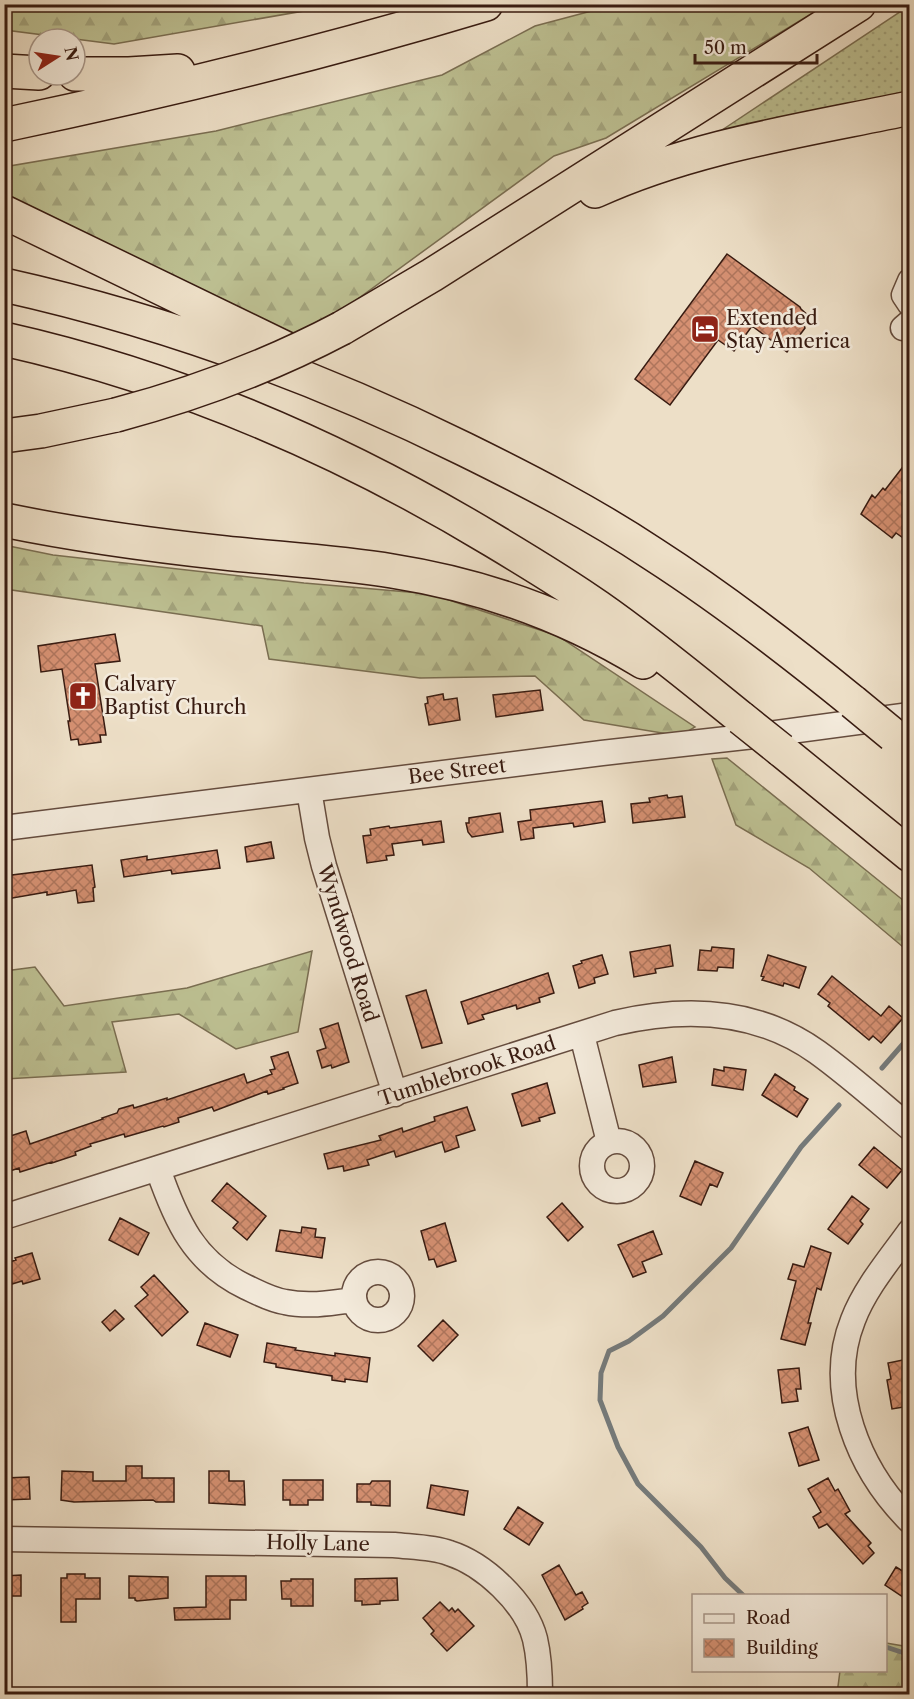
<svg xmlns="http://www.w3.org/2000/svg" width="914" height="1699" font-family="'Libre Caslon Text',serif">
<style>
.grass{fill:url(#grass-dots);stroke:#7a6e52;stroke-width:1.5}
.forest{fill:url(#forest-firs);stroke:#7a6e52;stroke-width:1.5}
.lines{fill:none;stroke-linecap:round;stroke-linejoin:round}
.stream{stroke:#757a7a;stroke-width:5}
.building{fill:url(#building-cross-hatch);stroke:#381b11;stroke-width:1.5}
.minor-casing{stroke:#654c3e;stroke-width:27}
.highway-casing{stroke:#381b11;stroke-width:36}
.minor{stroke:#f3eadb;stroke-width:24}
.highway{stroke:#eddfc7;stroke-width:33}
.highway-bridge-casing{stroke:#381b11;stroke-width:36;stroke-linecap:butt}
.highway-bridge{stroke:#eddfc7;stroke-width:33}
.labels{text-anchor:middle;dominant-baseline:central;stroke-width:5;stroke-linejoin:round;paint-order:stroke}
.poi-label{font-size:20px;fill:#381b11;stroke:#f3eadb;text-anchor:start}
.street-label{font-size:20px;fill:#381b11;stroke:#f3eadb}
</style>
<defs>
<pattern id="grass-dots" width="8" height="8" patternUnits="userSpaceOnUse" patternTransform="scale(1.5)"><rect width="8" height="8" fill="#bdc092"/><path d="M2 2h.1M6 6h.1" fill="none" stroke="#a3a47d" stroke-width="1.8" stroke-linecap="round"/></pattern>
<pattern id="forest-firs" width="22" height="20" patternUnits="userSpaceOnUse" patternTransform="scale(1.5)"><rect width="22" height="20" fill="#bdc092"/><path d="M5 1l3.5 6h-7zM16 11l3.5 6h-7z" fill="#a3a47d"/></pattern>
<pattern id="building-cross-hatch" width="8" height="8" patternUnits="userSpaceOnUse" patternTransform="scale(1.5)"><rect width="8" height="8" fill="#d59072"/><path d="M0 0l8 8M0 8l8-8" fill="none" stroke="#ae755c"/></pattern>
</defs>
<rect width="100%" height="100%" fill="#eddfc7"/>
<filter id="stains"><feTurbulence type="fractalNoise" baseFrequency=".00333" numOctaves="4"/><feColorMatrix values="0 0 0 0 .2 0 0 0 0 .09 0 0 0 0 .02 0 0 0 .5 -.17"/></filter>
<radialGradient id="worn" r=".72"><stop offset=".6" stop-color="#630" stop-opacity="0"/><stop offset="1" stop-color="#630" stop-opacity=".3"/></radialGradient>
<path class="grass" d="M909,6V97L707,140Z"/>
<path class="forest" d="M5,4H338V5L114,44L5,30Z
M614,5H826L606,138L554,156L326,322L293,338L5,197L4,167L216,131L442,75L535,26Z
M4,545L53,555L304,583L431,594L558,636L695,727L680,736L584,720L535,676L420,678L269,659L262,626L5,589Z
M727,758L909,905V952L809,868L736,825L712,759Z
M312,951L298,1032L236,1049L179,1014L112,1022L126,1072L5,1079V971L35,967L64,1006L187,988Z
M886,1643L909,1647V1694H837L840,1671L886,1670Z"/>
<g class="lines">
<path class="stream" d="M882,1068L910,1036
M744,1596L725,1578L701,1547L638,1484L618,1447L600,1400L601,1373L609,1351L629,1341L663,1316L731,1248L801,1147L839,1105
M886,1647L910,1655"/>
</g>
<path class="building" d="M727,254L800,307L801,309L810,317L804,325L805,328L787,352L752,326L734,351L718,340L670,405L635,379Z
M909,459V542L896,533L892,538L861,514L872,495L875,498L883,488L885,490Z
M115,634L120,661L95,664L106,735H100L101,742L79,745L78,739L71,740L68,721H70L62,669L41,672L38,646Z
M540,690L543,710L496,717L493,695Z
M443,694L444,700L457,698L460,720L429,725L425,704L428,703L427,697Z
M667,795L668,798L682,796L685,817L633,823L631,804L650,802L649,798Z
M602,801L605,822L574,827L573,823L533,828L534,838L521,840L518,822L531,820L530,810Z
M500,813L503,832L472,837L468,832L466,823H469V818Z
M441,821L444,842L423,845L422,840L392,844L394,855L386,856L387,860L367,863L363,836L371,835L370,829L389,826L390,828Z
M271,842L274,858L247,862L245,847Z
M217,850L220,868L172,874L171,870L124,877L121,860L147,856V860Z
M92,865L95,887L93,888L94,901L78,903L76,890L47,895V892L7,899L6,894H4V876Z
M670,945L673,966L655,969L656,973L634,977L630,952Z
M712,947L734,949L733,968L718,967L717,971L698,970L700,950L711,951Z
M602,955L608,974L594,978L595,983L579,988L573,966L582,963L581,961Z
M768,955L806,967L799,988L784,983L783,986L762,980L764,977L761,976Z
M548,973L554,993L539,998L540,1002L517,1009L516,1005L482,1015L484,1019L468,1024L461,1002Z
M832,976L881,1016L889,1006L903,1018L881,1043L873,1036L869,1040L828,1006L830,1003L818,994Z
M426,990L442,1043L422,1048L406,996Z
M338,1023L349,1062L332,1068L331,1065L322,1068L317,1051L326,1048L320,1029Z
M288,1052L298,1083L283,1088L284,1089L268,1094L267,1091L214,1111L212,1107L178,1118L179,1122L164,1127L163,1126L125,1137L124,1134L90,1144L91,1146L75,1152L76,1155L52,1163V1162L20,1172L19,1168L4,1173V1138L26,1131L30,1144L103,1119L102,1118L117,1113L119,1109L133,1105L134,1108L167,1098V1100L244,1074L247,1083L272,1074L270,1070L275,1069L271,1057Z
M672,1057L676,1082L643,1087L639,1065Z
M724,1067L746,1070L743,1090L712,1085L714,1069L724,1071Z
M775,1074L795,1087L794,1090L808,1099L797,1117L762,1095Z
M547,1083L555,1113L539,1118L540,1121L522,1126L512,1094Z
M467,1107L475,1130L456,1136L459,1147L445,1152L442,1142L396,1157L394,1151L367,1160L369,1165L344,1171L343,1166L328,1169L324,1154L381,1140L379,1136L402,1128L403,1132L435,1121L434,1117Z
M874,1147L902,1170L887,1188L859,1165Z
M695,1161L723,1173L717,1187L710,1184L701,1205L680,1196Z
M227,1183L266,1216L247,1240L233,1228L238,1222L212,1201Z
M852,1196L869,1209L860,1221L863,1224L848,1244L828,1229Z
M562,1203L583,1227L568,1241L547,1217Z
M120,1218L149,1233L138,1255L109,1240Z
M445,1223L456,1261L437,1267L434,1259L429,1260L421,1231Z
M302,1227L316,1229L315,1237L325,1238L322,1258L276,1251L280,1230L301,1233Z
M653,1231L662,1254L642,1262L646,1272L633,1277L618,1245Z
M811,1246L831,1253L821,1290L817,1288L808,1323H811L805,1345L781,1339L796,1281L788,1279L793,1264L804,1267Z
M32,1253L40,1279L23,1284L22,1281L12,1284L6,1263L16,1260L15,1258Z
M154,1275L188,1312L162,1336L135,1306L148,1295L141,1287Z
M115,1310L124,1319L110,1331L102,1322Z
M443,1320L458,1335L433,1361L418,1346Z
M205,1323L238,1335L230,1357L197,1345Z
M267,1343L296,1348L295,1350L335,1356V1353L370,1358L367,1382L345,1379V1382L332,1380V1376L276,1367V1364L264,1362Z
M908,1359L909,1406L892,1409L887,1380L891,1379L888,1363Z
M799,1368L801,1389H796L798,1401L782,1403L778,1370Z
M808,1427L819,1460L799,1466L789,1433Z
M126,1466H142V1478H174V1502H156L153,1500L74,1502L61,1500L62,1471L93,1472V1481H126Z
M209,1471H229V1481H244L245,1505L209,1503Z
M29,1477L30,1499L4,1500V1478Z
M828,1478L835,1491L838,1489L850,1511L845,1514L871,1543L868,1546L874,1553L863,1564L827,1524L819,1528L813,1517L821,1512L808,1489Z
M283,1480H323V1500H308V1505H290V1500H283Z
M372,1481H390V1506L371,1505V1502H357V1484H370Z
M431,1485L468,1491L464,1515L427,1508Z
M518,1507L543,1523L529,1545L504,1529Z
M559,1565L576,1595L582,1592L588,1603L582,1607L583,1609L565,1620L542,1575Z
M896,1567L909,1575V1601L885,1585Z
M67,1574H85V1578H100V1599H76V1622H61V1578H67Z
M21,1575V1596H4V1576Z
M129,1576L168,1577V1598L137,1601L135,1600V1598H129Z
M206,1576H246V1600H230V1619L175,1620L174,1608L206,1607Z
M397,1578L398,1600L380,1601V1604L362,1605V1601H355V1579Z
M291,1579H313V1606H291V1599H282L281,1581H291Z
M440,1602L449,1611L452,1608L455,1612L458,1609L474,1626L447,1651L431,1634L434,1631L423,1618Z"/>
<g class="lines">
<g class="minor-casing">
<path id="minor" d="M910,281L904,295L910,304
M903,328L910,322
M309,790L317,838L324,866L395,1094
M4,828L602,753L754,736L910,715
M582,1035L609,1142
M592 1166a25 25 0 1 1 50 0a25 25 0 1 1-50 0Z
M158,1169C176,1221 194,1262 246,1287C259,1293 271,1300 285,1302C308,1307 332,1303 354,1300
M4,1217L615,1023C684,1007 757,1009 817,1052C849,1075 879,1102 910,1128
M910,1231C890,1259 865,1288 853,1320C825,1390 859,1470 910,1521
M354 1296a24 24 0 1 1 48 0a24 24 0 1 1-48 0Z
M4,1539L394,1545C412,1547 433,1547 449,1553C484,1564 526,1603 535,1639C539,1656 540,1677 540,1694"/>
</g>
<g class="highway-casing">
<path id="highway" d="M4,71L39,73
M75,74H129L178,71
M4,125C167,91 327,52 486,4
M595,191C693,146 805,130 910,108
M4,212L291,351
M4,285C166,321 316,376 464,449C529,481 593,514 653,554C723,599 789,650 853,702
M342,328L432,275L859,4
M4,339C178,378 342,449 494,541C529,562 564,583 598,607C647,641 694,680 741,718
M4,436L41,431L116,415
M4,520C77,535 151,545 225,553C281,559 337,562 392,571C481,585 566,615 643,662
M781,750L910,855"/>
</g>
<use href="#minor" class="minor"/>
<use href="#highway" class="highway"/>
<g class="highway-bridge-casing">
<path id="highway-bridge" d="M116,415C195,394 270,366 342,328
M853,702L893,735
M741,718L781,750"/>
</g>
<use href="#highway-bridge" class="highway-bridge"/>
</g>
<defs>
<g id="hotel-square" transform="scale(1.5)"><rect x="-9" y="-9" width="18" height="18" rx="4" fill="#8f2418" stroke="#f3eadb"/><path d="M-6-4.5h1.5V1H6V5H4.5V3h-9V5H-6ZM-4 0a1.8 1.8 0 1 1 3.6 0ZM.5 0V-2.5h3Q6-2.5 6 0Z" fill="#fff"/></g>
<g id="church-square" transform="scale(1.5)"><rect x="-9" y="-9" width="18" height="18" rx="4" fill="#8f2418" stroke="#f3eadb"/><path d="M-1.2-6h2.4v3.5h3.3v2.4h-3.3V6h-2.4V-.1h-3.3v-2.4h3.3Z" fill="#fff"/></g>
</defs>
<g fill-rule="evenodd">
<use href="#hotel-square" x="705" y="329"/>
<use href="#church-square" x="83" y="696"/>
</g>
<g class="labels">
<g class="poi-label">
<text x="726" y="318">Extended<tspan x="726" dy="23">Stay America</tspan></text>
<text x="104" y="684">Calvary<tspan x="104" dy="23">Baptist Church</tspan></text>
</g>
<g class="street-label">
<text transform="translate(457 771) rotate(-7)">Bee Street</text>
<text transform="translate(348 943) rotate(73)">Wyndwood Road</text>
<text transform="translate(467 1071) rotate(-18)">Tumblebrook Road</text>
<text transform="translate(318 1543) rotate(1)">Holly Lane</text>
</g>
</g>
<rect width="914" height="1699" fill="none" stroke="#eddfc7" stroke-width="24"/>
<rect x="6" y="6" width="902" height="1687" fill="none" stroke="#381b11" stroke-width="3"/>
<rect x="12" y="12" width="890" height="1675" fill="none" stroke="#381b11" stroke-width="1.5"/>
<rect x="692" y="1594" width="195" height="78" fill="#f3eadb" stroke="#a8978a" stroke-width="1.5"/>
<rect x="704" y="1614" width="30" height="9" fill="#f3eadb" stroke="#a8978a" stroke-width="1.5"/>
<text x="746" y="1624" font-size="18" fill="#381b11">Road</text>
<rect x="704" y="1639" width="30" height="18" fill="url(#building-cross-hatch)" stroke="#a8978a" stroke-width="1.5"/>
<text x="746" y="1654" font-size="18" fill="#381b11">Building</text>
<g transform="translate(57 57) rotate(78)"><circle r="28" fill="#f3eadb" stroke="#a8978a" stroke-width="1.5"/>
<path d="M0-4.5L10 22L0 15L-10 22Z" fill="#8f2418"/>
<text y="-9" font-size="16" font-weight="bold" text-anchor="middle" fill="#381b11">N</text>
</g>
<path d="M695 54v9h122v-9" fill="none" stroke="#381b11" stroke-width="3"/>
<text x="704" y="54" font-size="18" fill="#381b11" stroke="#f3eadb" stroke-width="4.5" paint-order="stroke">50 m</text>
<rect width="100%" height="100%" filter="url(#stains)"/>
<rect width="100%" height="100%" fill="url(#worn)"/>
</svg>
